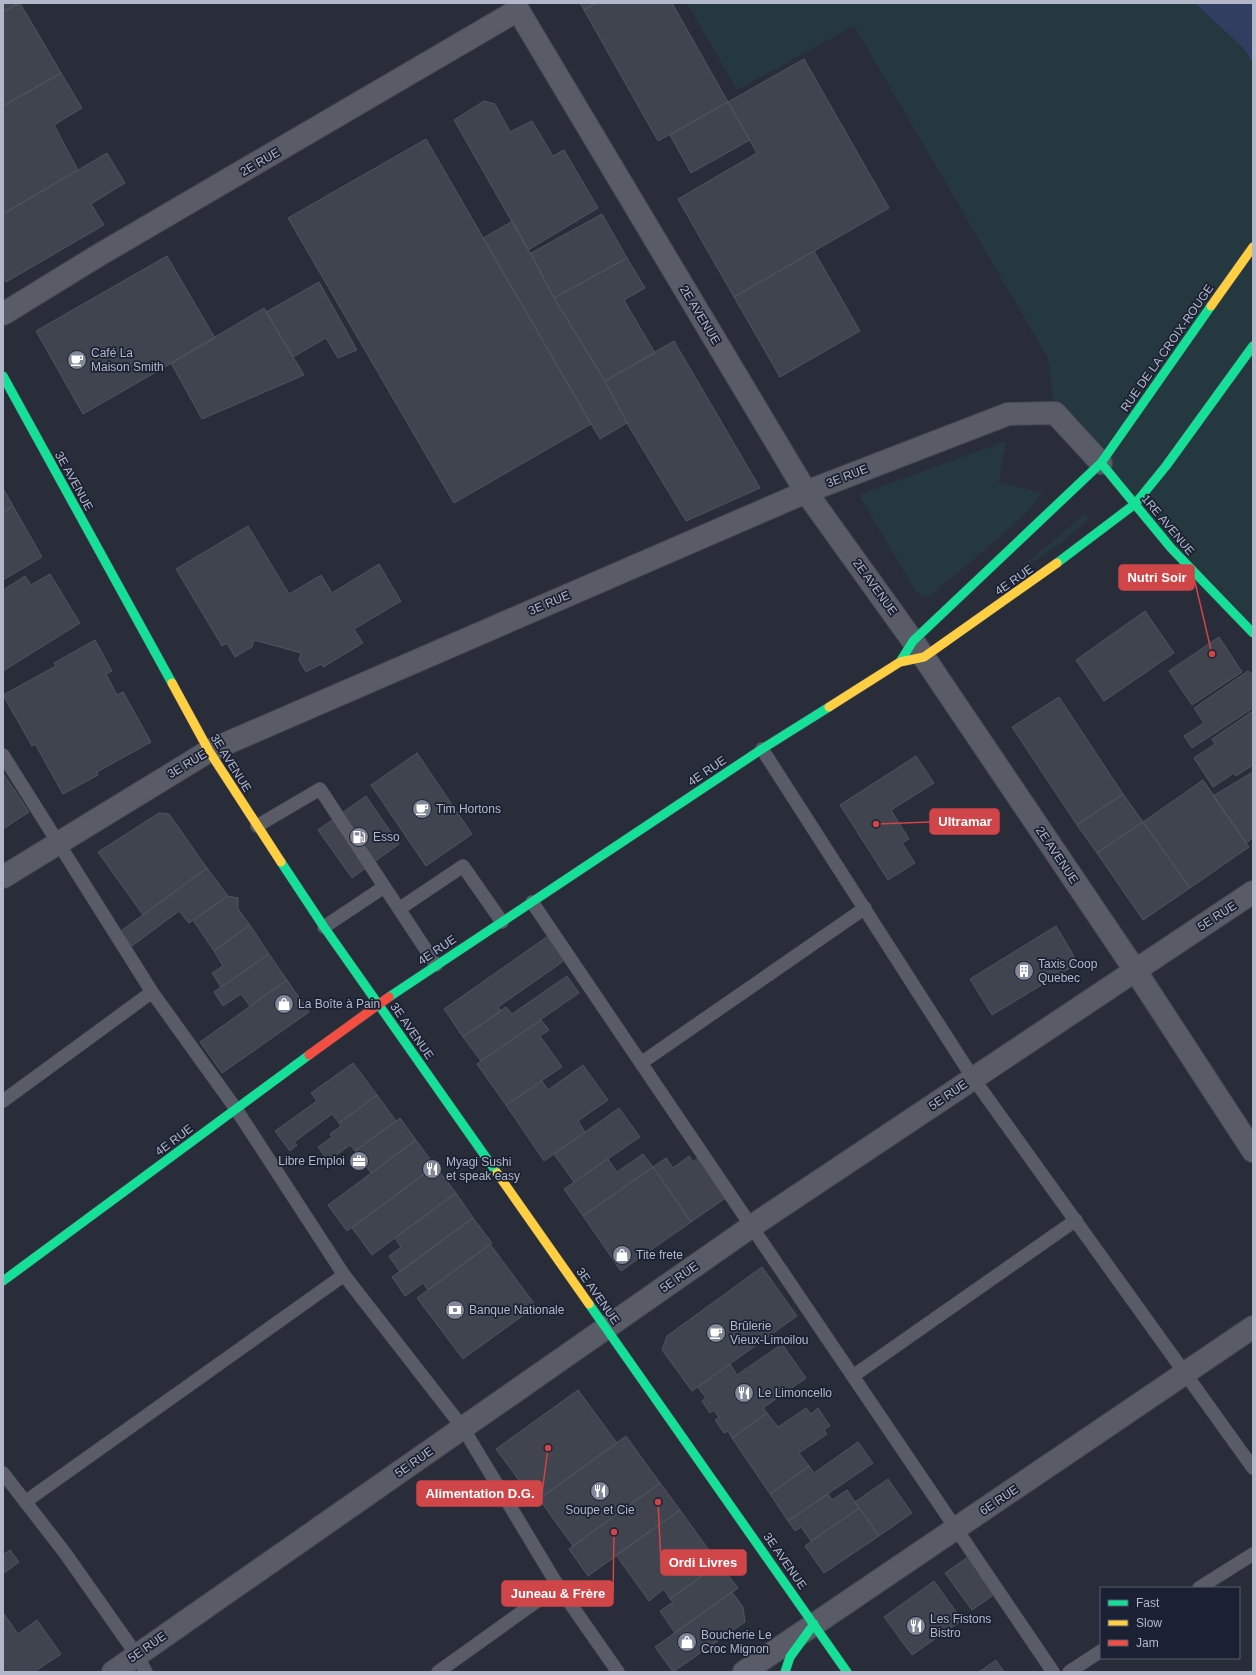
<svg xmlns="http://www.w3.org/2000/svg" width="1256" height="1675" font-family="Arial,sans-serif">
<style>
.green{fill:#25373f}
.water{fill:#323e61}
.building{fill:#40444e;stroke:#505460}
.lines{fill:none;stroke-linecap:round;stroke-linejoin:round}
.lane-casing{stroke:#454851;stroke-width:14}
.street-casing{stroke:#454851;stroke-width:24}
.fast-casing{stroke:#454851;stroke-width:10}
.slow-casing{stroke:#454851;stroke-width:10}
.jam-casing{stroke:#454851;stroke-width:10}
.lane{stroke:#595c66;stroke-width:13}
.street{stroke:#595c66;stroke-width:22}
.fast{stroke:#16e098;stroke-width:9}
.slow{stroke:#ffcf43;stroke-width:9}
.jam{stroke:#f24e42;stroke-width:9}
.labels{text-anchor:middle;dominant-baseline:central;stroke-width:3.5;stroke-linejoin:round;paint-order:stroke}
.street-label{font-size:12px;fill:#b2b7ca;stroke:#1b2133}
.poi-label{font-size:12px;fill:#b2b7ca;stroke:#1b2133;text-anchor:start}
.leader{fill:none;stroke:#cf4548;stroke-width:1.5}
.callout-dot{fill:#cf4548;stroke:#1b2133;stroke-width:1.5}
.callout{fill:#cf4548;stroke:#cf4548;stroke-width:1.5}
.callout-label{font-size:13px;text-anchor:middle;font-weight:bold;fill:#fff}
</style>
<rect width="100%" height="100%" fill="#282d39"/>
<path class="green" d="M687,3H1195L1245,50L1253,64V633L1055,413L1048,358L854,26L737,90Z
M1006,441L999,482L1043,493C1011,532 968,563 930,596L925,597L917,593L860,497L861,494Z
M1085,514L1089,519L1061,543L1019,572L1018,570Z"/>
<path class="water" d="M1195,3H1253V64L1245,50Z"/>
<path class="building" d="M3,3H19L3,12Z
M20,3L61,73L3,106V12Z
M580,3H596L584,10Z
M596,3H672L728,102L658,141L584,10Z
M804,59L889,208L734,297L678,199L757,153L728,102Z
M61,73L82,108L54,125L78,170L3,214V106Z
M484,101L495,104L510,132L532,121L553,156L564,150L598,208L528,250L454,120Z
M728,102L750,140L691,173L670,135Z
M426,139L591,424L454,503L288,218Z
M107,153L125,183L91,204L104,225L6,282L3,277V214Z
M602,214L627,258L554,298L531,253Z
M513,221L554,298L605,381L627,423L600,439L483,238Z
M814,251L860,331L780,377L734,297Z
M167,256L215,338L83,414L36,331Z
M627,258L645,288L624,300L655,353L605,381L554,298Z
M319,282L357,350L338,358L326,338L293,357L266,312Z
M264,308L304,375L202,419L171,363Z
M674,341L760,488L686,521L627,423L605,381Z
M3,488L13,506L3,512Z
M13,506L42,557L3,580V512Z
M248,526L289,594L321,575L332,593L379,564L401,601L354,629L363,643L323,667L321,664L306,672L299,660L301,653L254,640L252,647L235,657L227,643L222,646L176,569Z
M50,574L80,623L3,671V590L25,576L31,585Z
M1145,611L1174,653L1104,701L1076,660Z
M1219,637L1242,672L1192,705L1169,671Z
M95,640L112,671L106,674L117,695L123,692L151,742L97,772L98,775L63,794L35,744L32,746L3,695L56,666L54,663Z
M1248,671L1253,675V708L1192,748L1184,736L1204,723L1194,708Z
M1059,697L1123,794L1077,825L1012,727Z
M1253,711V765L1236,776L1234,773L1213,787L1194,758L1215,744L1212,739Z
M417,753L472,834L426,866L371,785Z
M916,756L934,783L891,810L909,839L902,843L915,863L888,880L840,805Z
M1253,772V838L1246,843L1213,796Z
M3,773L29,812L3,829Z
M1203,780L1249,847L1190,888L1143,822Z
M1123,794L1143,822L1097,853L1077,825Z
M366,796L399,844L352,878L318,830Z
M159,813L169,814L207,868L143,915L98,852Z
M1143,822L1190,888L1143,920L1097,853Z
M207,868L228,896L189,923L179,911L132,946L121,931Z
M228,896L238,898V909L250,925L214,951L193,920Z
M250,925L269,954L221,987L212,973L223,966L214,951Z
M1056,926L1078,963L992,1015L970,979Z
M551,934L568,958L498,1007L501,1011L463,1037L444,1009Z
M269,954L287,980L250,1006L241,994L223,1006L214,992Z
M567,976L579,993L481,1061L463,1037L506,1007L512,1014Z
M287,980L309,1012L222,1073L200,1042Z
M541,1020L549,1030L540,1036L562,1067L506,1105L477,1064Z
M353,1063L377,1095L339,1123L332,1114L294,1142L297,1145L290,1151L275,1131L317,1101L311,1093Z
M583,1065L608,1100L578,1121L585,1132L544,1161L506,1105L542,1081L548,1090Z
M377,1095L396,1121L355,1151L350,1145L328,1161L318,1147L332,1137L330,1134L341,1126L339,1123Z
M619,1108L640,1137L574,1182L554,1154Z
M400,1118L416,1140L371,1173L355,1151Z
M416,1140L435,1166L347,1231L328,1205Z
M643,1154L653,1167L583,1216L564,1189L608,1159L617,1172Z
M702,1155L730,1195L691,1222L653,1167L666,1158L673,1168L689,1156L693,1162Z
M435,1166L456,1193L372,1255L352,1228Z
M653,1167L691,1222L621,1271L583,1216Z
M456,1193L473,1218L400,1272L389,1256L401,1247L395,1238Z
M473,1218L492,1243L428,1290L423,1283L405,1296L392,1277Z
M490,1244L536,1306L463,1359L417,1298Z
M762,1267L797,1316L692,1391L662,1350L667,1336Z
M782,1344L806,1378L763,1408L767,1413L732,1438L728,1431L724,1433L715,1420L719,1418L714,1410L710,1413L702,1401L706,1398L698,1387L730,1364L737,1375Z
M578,1390L617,1443L535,1502L496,1449Z
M806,1408L811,1414L818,1408L830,1426L824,1430L827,1434L799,1453L809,1466L770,1494L732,1438L767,1413L778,1427Z
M626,1436L660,1483L573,1546L539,1499Z
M858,1442L873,1463L788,1521L770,1494L809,1466L814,1473Z
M888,1479L912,1513L879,1536L855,1502Z
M660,1483L680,1510L588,1576L569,1549Z
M847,1490L859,1508L811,1541L801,1527L795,1531L788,1521L828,1494L832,1500Z
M859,1508L879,1536L824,1573L805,1546Z
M680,1510L719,1564L670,1599L664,1589L649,1601L616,1555Z
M10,1550L19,1562L3,1574V1555Z
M968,1557L995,1594L972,1610L945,1573Z
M719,1564L738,1588L675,1633L660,1611L673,1602L670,1599Z
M934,1581L962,1620L912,1655L884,1617Z
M732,1592L743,1607L745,1622L673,1672L655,1647Z
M4,1614L18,1634L37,1620L61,1654L34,1672H5L3,1670Z
M996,1660L1004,1672H979Z"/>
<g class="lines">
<g class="lane-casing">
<path id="lane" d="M762,749L973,1078L1253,1468
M3,755L152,992L236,1109L344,1275L463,1428L558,1586L618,1672
M257,826L320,789L436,965
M532,902L1053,1672
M399,909L463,866L502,922
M324,927L384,887
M641,1063L865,908
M3,1101L152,992
M853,1376L1076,1220
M3,1473L65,1553L136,1654L146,1672
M25,1502L344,1275
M1199,1588L1253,1554
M438,1672L558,1586
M1069,1672L1101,1651"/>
</g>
<g class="street-casing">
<path id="street" d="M3,314L99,255L518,10L806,492L913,641L1135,970L1253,1151
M3,877L209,751L806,492L1008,414L1055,413L1101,463
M113,1672L752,1226L1253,892
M744,1672L1253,1327"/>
</g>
<g class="fast-casing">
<path id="fast" d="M3,376L172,683
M1101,463L1171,548L1253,633
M1057,563L1135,504L1166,466L1253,346
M900,662L913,641L1101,463L1211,306
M281,862L324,927L497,1173
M389,997L762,749L829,707
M3,1281L309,1055
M589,1304L847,1672
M785,1672L790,1657L814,1624"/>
</g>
<g class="slow-casing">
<path id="slow" d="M1211,306L1253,247
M172,683L209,751L281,862
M829,707L900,662L924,657L1057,563
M497,1173L589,1304"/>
</g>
<g class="jam-casing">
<path id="jam" d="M309,1055L389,997"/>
</g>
<use href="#lane" class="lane"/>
<use href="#street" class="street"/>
<use href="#fast" class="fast"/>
<use href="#slow" class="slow"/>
<use href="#jam" class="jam"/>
</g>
<defs>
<g id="cafe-disc" transform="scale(1)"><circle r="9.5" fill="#828797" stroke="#1b2133"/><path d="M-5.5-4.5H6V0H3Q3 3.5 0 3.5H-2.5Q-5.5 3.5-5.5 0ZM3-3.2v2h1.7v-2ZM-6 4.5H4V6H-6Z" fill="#fff"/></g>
<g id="fuel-disc" transform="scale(1)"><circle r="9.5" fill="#828797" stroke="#1b2133"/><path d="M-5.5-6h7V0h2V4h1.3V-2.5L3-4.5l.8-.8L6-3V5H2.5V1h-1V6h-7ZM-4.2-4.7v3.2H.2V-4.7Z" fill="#fff"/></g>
<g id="building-disc" transform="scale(1)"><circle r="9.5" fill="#828797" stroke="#1b2133"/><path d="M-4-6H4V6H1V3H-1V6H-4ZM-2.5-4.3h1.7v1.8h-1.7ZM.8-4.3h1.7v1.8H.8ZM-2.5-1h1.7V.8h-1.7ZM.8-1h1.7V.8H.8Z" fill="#fff"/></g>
<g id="shop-disc" transform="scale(1)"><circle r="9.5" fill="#828797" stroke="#1b2133"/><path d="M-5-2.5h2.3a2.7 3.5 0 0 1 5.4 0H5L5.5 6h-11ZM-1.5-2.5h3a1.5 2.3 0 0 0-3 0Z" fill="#fff"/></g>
<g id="office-disc" transform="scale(1)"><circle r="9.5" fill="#828797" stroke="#1b2133"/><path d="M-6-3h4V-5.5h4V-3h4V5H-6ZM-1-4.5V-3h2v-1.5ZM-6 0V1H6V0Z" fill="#fff"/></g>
<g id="restaurant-disc" transform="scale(1)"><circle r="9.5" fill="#828797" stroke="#1b2133"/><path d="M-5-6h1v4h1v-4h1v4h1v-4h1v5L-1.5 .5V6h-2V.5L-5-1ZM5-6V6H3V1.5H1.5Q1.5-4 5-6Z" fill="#fff"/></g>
<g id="bank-disc" transform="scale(1)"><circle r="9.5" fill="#828797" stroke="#1b2133"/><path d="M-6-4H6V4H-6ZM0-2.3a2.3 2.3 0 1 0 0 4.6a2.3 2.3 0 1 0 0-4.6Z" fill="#fff"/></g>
</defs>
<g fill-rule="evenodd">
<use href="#cafe-disc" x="77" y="360"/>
<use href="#cafe-disc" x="422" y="809"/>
<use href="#fuel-disc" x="359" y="837"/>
<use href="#building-disc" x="1024" y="971"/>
<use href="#shop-disc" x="284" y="1004"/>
<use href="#office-disc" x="359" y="1161"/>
<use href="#restaurant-disc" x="432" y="1169"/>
<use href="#shop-disc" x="622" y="1255"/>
<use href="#bank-disc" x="455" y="1310"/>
<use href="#cafe-disc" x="716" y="1333"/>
<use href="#restaurant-disc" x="744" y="1393"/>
<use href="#restaurant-disc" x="600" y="1491"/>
<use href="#restaurant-disc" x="916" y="1626"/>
<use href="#shop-disc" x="687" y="1642"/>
</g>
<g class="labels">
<g class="street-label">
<text transform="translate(260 162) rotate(-30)">2E RUE</text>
<text transform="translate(700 315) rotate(59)">2E AVENUE</text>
<text transform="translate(1167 348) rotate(-55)">RUE DE LA CROIX-ROUGE</text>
<text transform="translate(847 476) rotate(-21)">3E RUE</text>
<text transform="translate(74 481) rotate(61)">3E AVENUE</text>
<text transform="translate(1168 525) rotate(50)">1RE AVENUE</text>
<text transform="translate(1014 580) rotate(-35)">4E RUE</text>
<text transform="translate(875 587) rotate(54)">2E AVENUE</text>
<text transform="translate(549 603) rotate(-23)">3E RUE</text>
<text transform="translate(231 763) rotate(58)">3E AVENUE</text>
<text transform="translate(187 764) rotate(-31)">3E RUE</text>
<text transform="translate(707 771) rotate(-34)">4E RUE</text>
<text transform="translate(1057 855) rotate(56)">2E AVENUE</text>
<text transform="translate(1217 916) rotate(-33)">5E RUE</text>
<text transform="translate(437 950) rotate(-34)">4E RUE</text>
<text transform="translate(412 1031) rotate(55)">3E AVENUE</text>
<text transform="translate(948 1095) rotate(-34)">5E RUE</text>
<text transform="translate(174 1140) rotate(-37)">4E RUE</text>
<text transform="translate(679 1277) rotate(-35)">5E RUE</text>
<text transform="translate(598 1296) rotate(55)">3E AVENUE</text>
<text transform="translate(414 1462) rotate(-35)">5E RUE</text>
<text transform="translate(999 1500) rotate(-34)">6E RUE</text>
<text transform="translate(785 1561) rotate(55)">3E AVENUE</text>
<text transform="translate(147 1647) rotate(-35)">5E RUE</text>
</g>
<g class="poi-label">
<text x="91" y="353">Café La<tspan x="91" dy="14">Maison Smith</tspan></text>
<text x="436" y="809">Tim Hortons</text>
<text x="373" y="837">Esso</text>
<text x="1038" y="964">Taxis Coop<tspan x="1038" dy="14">Quebec</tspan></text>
<text x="298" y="1004">La Boîte à Pain</text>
<text x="345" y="1161" text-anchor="end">Libre Emploi</text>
<text x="446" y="1162">Myagi Sushi<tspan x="446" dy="14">et speak easy</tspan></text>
<text x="636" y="1255">Tite frete</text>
<text x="469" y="1310">Banque Nationale</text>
<text x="730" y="1326">Brûlerie<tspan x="730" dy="14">Vieux-Limoilou</tspan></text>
<text x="758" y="1393">Le Limoncello</text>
<text x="600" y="1510" text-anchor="middle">Soupe et Cie</text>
<text x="930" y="1619">Les Fistons<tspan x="930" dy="14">Bistro</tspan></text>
<text x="701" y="1635">Boucherie Le<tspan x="701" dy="14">Croc Mignon</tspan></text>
</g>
</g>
<path class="leader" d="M1212 654L1194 578M876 824L930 822M548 1448L542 1493M658 1502L661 1563M614 1532L613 1594"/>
<g class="callout-dot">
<circle cx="1212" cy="654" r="4"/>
<circle cx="876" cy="824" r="4"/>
<circle cx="548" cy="1448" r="4"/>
<circle cx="658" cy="1502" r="4"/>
<circle cx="614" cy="1532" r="4"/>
</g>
<g class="callout">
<rect x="1119" y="565" width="75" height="25" rx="4"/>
<rect x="930" y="809" width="69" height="25" rx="4"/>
<rect x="417" y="1481" width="125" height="25" rx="4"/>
<rect x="661" y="1550" width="85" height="25" rx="4"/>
<rect x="502" y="1581" width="111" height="25" rx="4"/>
</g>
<g class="callout-label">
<text x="1157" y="582">Nutri Soir</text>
<text x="965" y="826">Ultramar</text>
<text x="480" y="1498">Alimentation D.G.</text>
<text x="703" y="1567">Ordi Livres</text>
<text x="558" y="1598">Juneau &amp; Frère</text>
</g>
<rect width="1256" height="1675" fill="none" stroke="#b2b7ca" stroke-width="8"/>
<rect x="1100" y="1587" width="140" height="72" fill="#1b2133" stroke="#575d6f"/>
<rect x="1108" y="1600" width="20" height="6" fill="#16e098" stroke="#575d6f"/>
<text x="1136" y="1607" font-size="12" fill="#b2b7ca">Fast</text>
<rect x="1108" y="1620" width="20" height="6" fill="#ffcf43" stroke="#575d6f"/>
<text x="1136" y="1627" font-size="12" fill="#b2b7ca">Slow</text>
<rect x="1108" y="1640" width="20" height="6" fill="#f24e42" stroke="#575d6f"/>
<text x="1136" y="1647" font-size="12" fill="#b2b7ca">Jam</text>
</svg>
